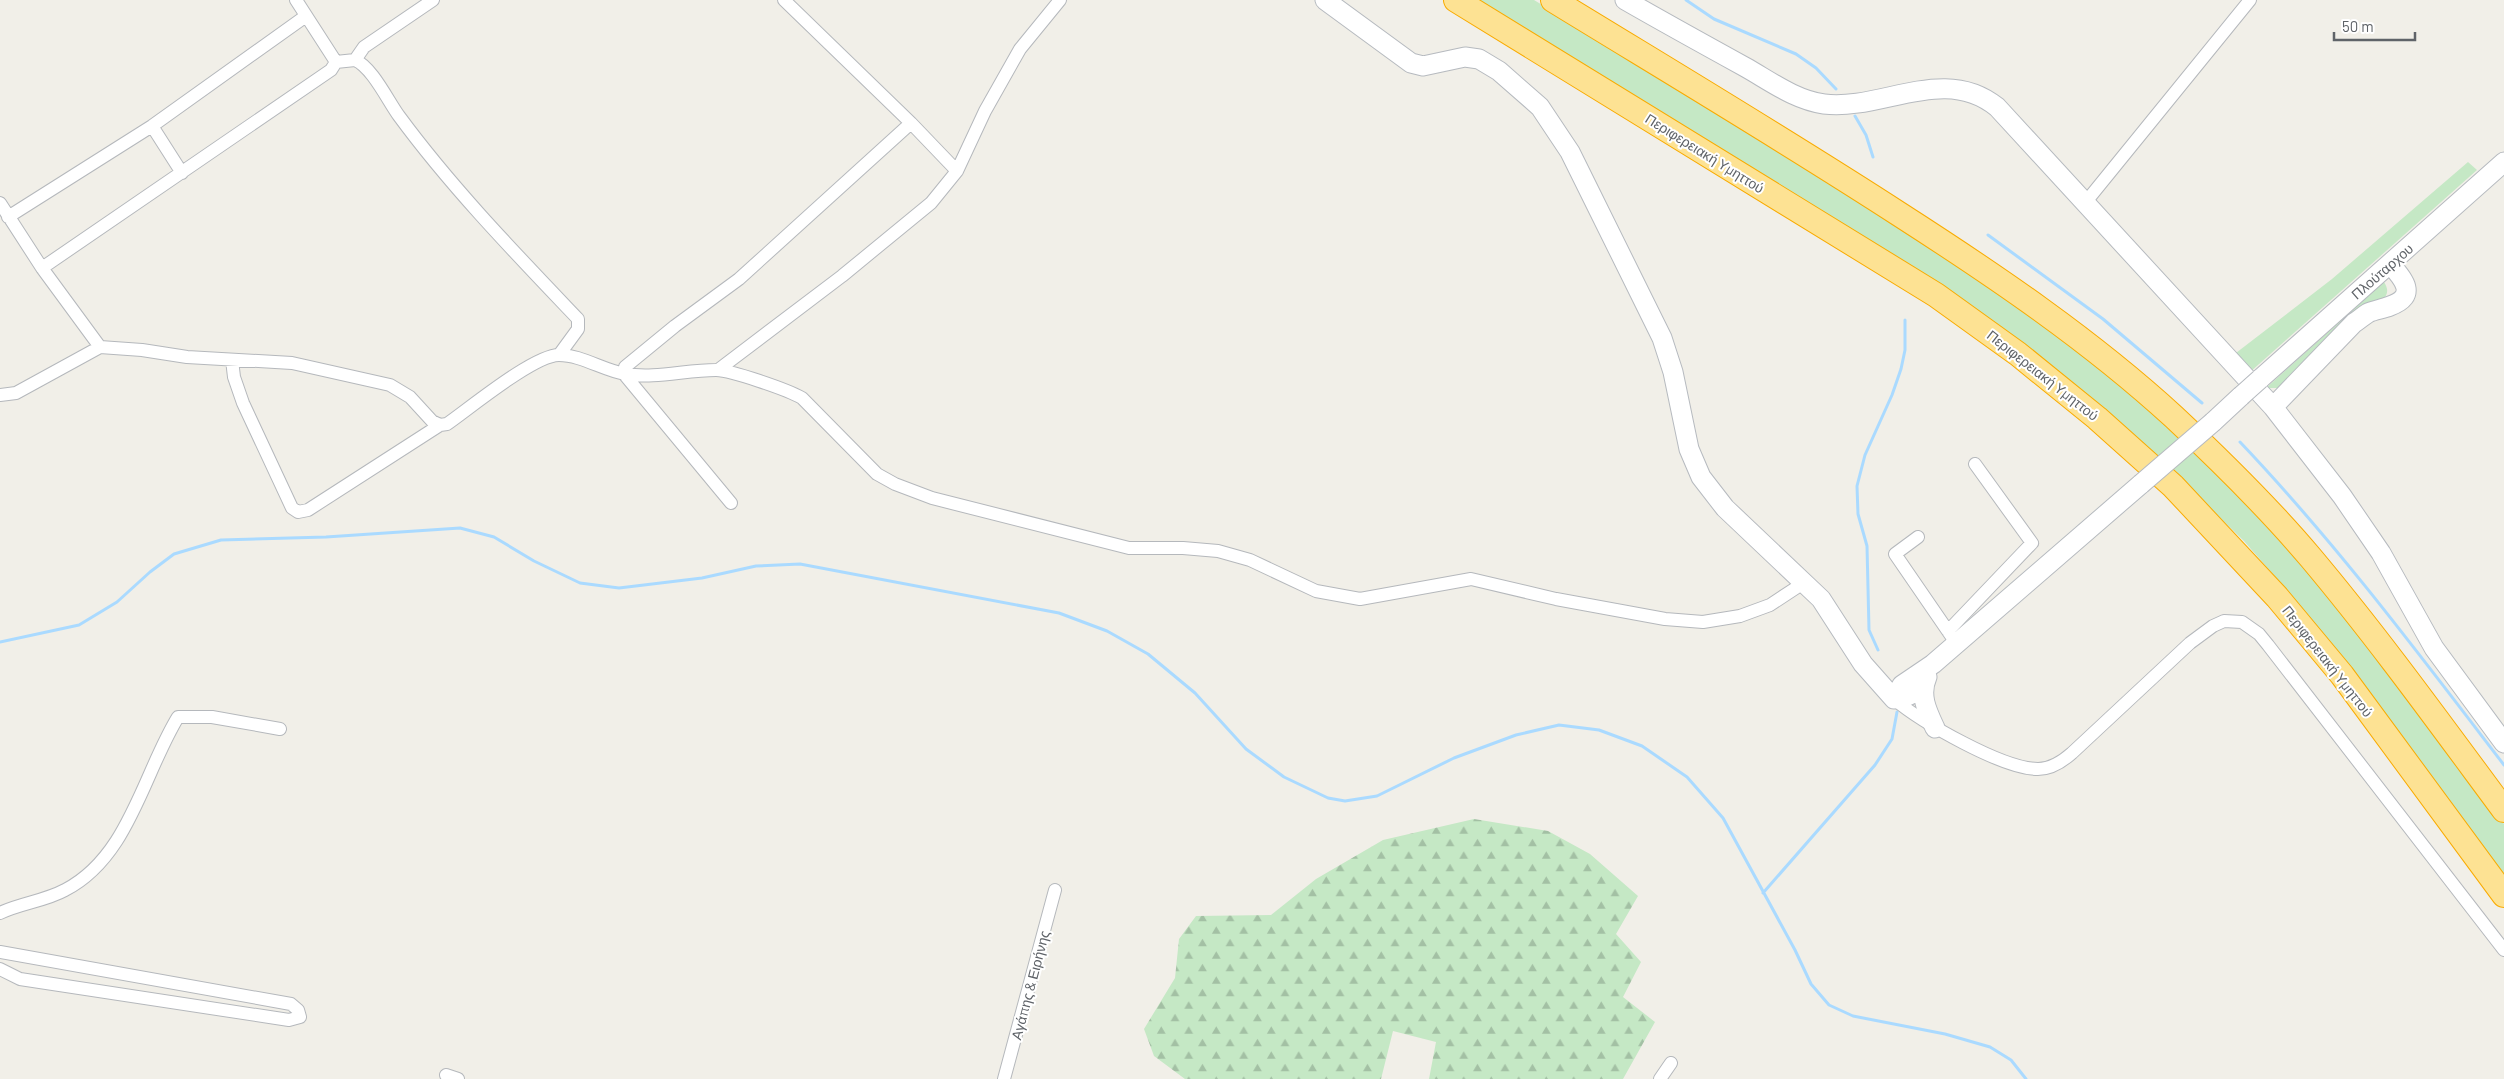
<svg xmlns="http://www.w3.org/2000/svg" width="2504" height="1079" font-family="Barlow,sans-serif">
<style>
.grass{fill:#c5e8c5}
.forest{fill:url(#forest-firs)}
.lines{fill:none;stroke-linecap:round;stroke-linejoin:round}
.stream{stroke:#aadaff;stroke-width:3}
.street-casing{stroke:#b5b8bc;stroke-width:14}
.secondary-casing{stroke:#b6babf;stroke-width:21}
.highway-casing{stroke:#f9ab00;stroke-width:26}
.street{stroke:#fff;stroke-width:12}
.secondary{stroke:#fff;stroke-width:19}
.highway{stroke:#fde293;stroke-width:24}
.secondary-bridge-casing{stroke:#b6babf;stroke-width:21;stroke-linecap:butt}
.secondary-bridge{stroke:#fff;stroke-width:19}
.labels{text-anchor:middle;dominant-baseline:central;stroke-width:4;stroke-linejoin:round;paint-order:stroke}
.street-label{font-size:14px;fill:#5f6368;stroke:#fff}
</style>
<defs>
<pattern id="forest-firs" width="22" height="20" patternUnits="userSpaceOnUse" patternTransform="scale(1.25)"><rect width="22" height="20" fill="#c5e8c5"/><path d="M5 1l3.5 6h-7zM16 11l3.5 6h-7z" fill="#a3c0a4"/></pattern>
</defs>
<rect width="100%" height="100%" fill="#f1efe8"/>
<path class="grass" d="M1477,0H1534L1808,165L1993,283L2162,418L2266,520L2405,690L2504,824V876L2337,652L2291,595L2244,541L2142,442Z
M2468,162L2477,170L2249,373L2232,356L2332,279Z
M2384,282C2389,290 2388,294 2382,301L2280,388H2266Z"/>
<path class="forest" d="M1474,819L1548,831L1590,854L1638,896L1616,934L1641,962L1623,997L1655,1022L1623,1079H1429L1436,1042L1393,1031L1381,1079H1185L1154,1056L1144,1029L1175,978L1179,939L1196,916L1271,915L1316,879L1383,840Z"/>
<g class="lines">
<path class="stream" d="M1686,0L1714,19L1796,54L1816,68L1836,89
M1855,116L1866,135L1873,157
M1988,235L2103,319L2202,403
M2240,442C2336,543 2419,654 2504,765
M0,642L79,625L117,602L150,572L174,554L221,540L326,537L460,528L494,537L534,561L580,583L619,588L702,578L756,566L800,564L1059,613L1107,631L1148,654L1195,693L1246,749L1284,777L1328,798L1345,801L1377,796L1454,758L1516,735L1559,725L1599,730L1642,746L1687,777L1723,818L1795,950L1811,984L1829,1005L1853,1016L1945,1034L1990,1047L2011,1060L2026,1079
M1878,650L1869,630L1867,546L1858,514L1857,486L1865,455L1892,395L1901,369L1905,350V320
M1763,893L1875,765L1892,739L1897,712"/>
<g class="street-casing">
<path id="street" d="M296,0L336,62
M784,0L911,123L957,171
M355,60L364,47L433,0
M336,62L355,60C372,67 388,101 399,116C452,188 516,254 578,319V329L559,355
M152,126L182,173
M0,203L42,268L100,347L142,350L187,357L292,363L390,385L410,397L432,421L440,425L447,424C470,408 534,355 559,355C581,355 603,370 625,374C656,379 685,370 716,370C731,370 788,390 802,398L877,474L895,484L932,498L1129,548H1183L1218,551L1250,560L1316,591L1360,599L1471,579L1556,599L1665,619L1703,622L1740,616L1770,605L1805,582
M2085,203L2250,0
M8,217L152,126L306,16
M42,268L331,70L336,62
M232,360L234,377L243,403L292,508L298,512L308,510L440,425
M718,370L842,276L931,203L957,171L985,111L1020,49L1060,0
M0,395L16,393L100,347
M731,503L624,374L625,367L675,326L739,279L911,123
M1918,537L1895,554L1952,637
M1948,631L2032,543L1975,464
M1894,699C1921,722 2003,769 2038,769C2051,769 2063,761 2072,753L2190,643L2213,626L2224,621L2242,622L2259,634L2268,645L2504,950
M0,913C21,903 45,901 65,890C129,857 143,774 178,717H212L280,729
M0,952L291,1004L298,1010L300,1017L289,1020L20,979L0,969
M446,1075L458,1079
M1004,1079L1055,890
M1660,1079L1671,1063"/>
</g>
<g class="secondary-casing">
<path id="secondary" d="M1325,0L1411,63L1423,66L1465,57L1479,59L1499,71L1540,107L1570,152L1662,338L1673,372L1689,449L1701,477L1725,508L1821,599L1863,664L1894,699C1906,699 1917,692 1924,684
M1625,0C1665,23 1705,45 1745,67C1770,81 1795,100 1824,104C1882,111 1944,64 1997,107L2273,407L2342,496L2381,553L2434,648L2504,743
M2260,379L2504,162
M2273,407L2354,323C2359,320 2363,316 2368,313C2374,310 2383,309 2390,306C2418,296 2404,279 2390,264
M2213,422L2241,396
M1927,677C1919,695 1927,711 1935,728
M1894,699L1902,685L1933,664L2141,484"/>
</g>
<g class="highway-casing">
<path id="highway" d="M1456,0L1936,295L2018,354L2097,418L2173,486L2277,597L2342,675L2504,895
M1553,0C1669,71 1785,140 1899,214C1994,275 2090,340 2174,417C2222,462 2269,508 2311,558C2379,639 2441,725 2504,810"/>
</g>
<use href="#street" class="street"/>
<use href="#secondary" class="secondary"/>
<use href="#highway" class="highway"/>
<g class="secondary-bridge-casing">
<path id="secondary-bridge" d="M2241,396L2260,379
M2141,484L2213,422"/>
</g>
<use href="#secondary-bridge" class="secondary-bridge"/>
</g>
<g class="labels">
<g class="street-label">
<text transform="translate(1705 153) rotate(32)">Περιφερειακή Υμηττού</text>
<text transform="translate(2382 271) rotate(-41)">Πλούταρχου</text>
<text transform="translate(2043 375) rotate(38)">Περιφερειακή Υμηττού</text>
<text transform="translate(2328 661) rotate(52)">Περιφερειακή Υμηττού</text>
<text transform="translate(1030 985) rotate(-75)">Αγάπης &amp; Ειρήνης</text>
</g>
</g>
<path d="M2334 32v8h81v-8" fill="none" stroke="#5f6368" stroke-width="2.5"/>
<text x="2342" y="32" font-size="15" fill="#5f6368" stroke="#ffffff" stroke-width="4" paint-order="stroke">50 m</text>
</svg>
